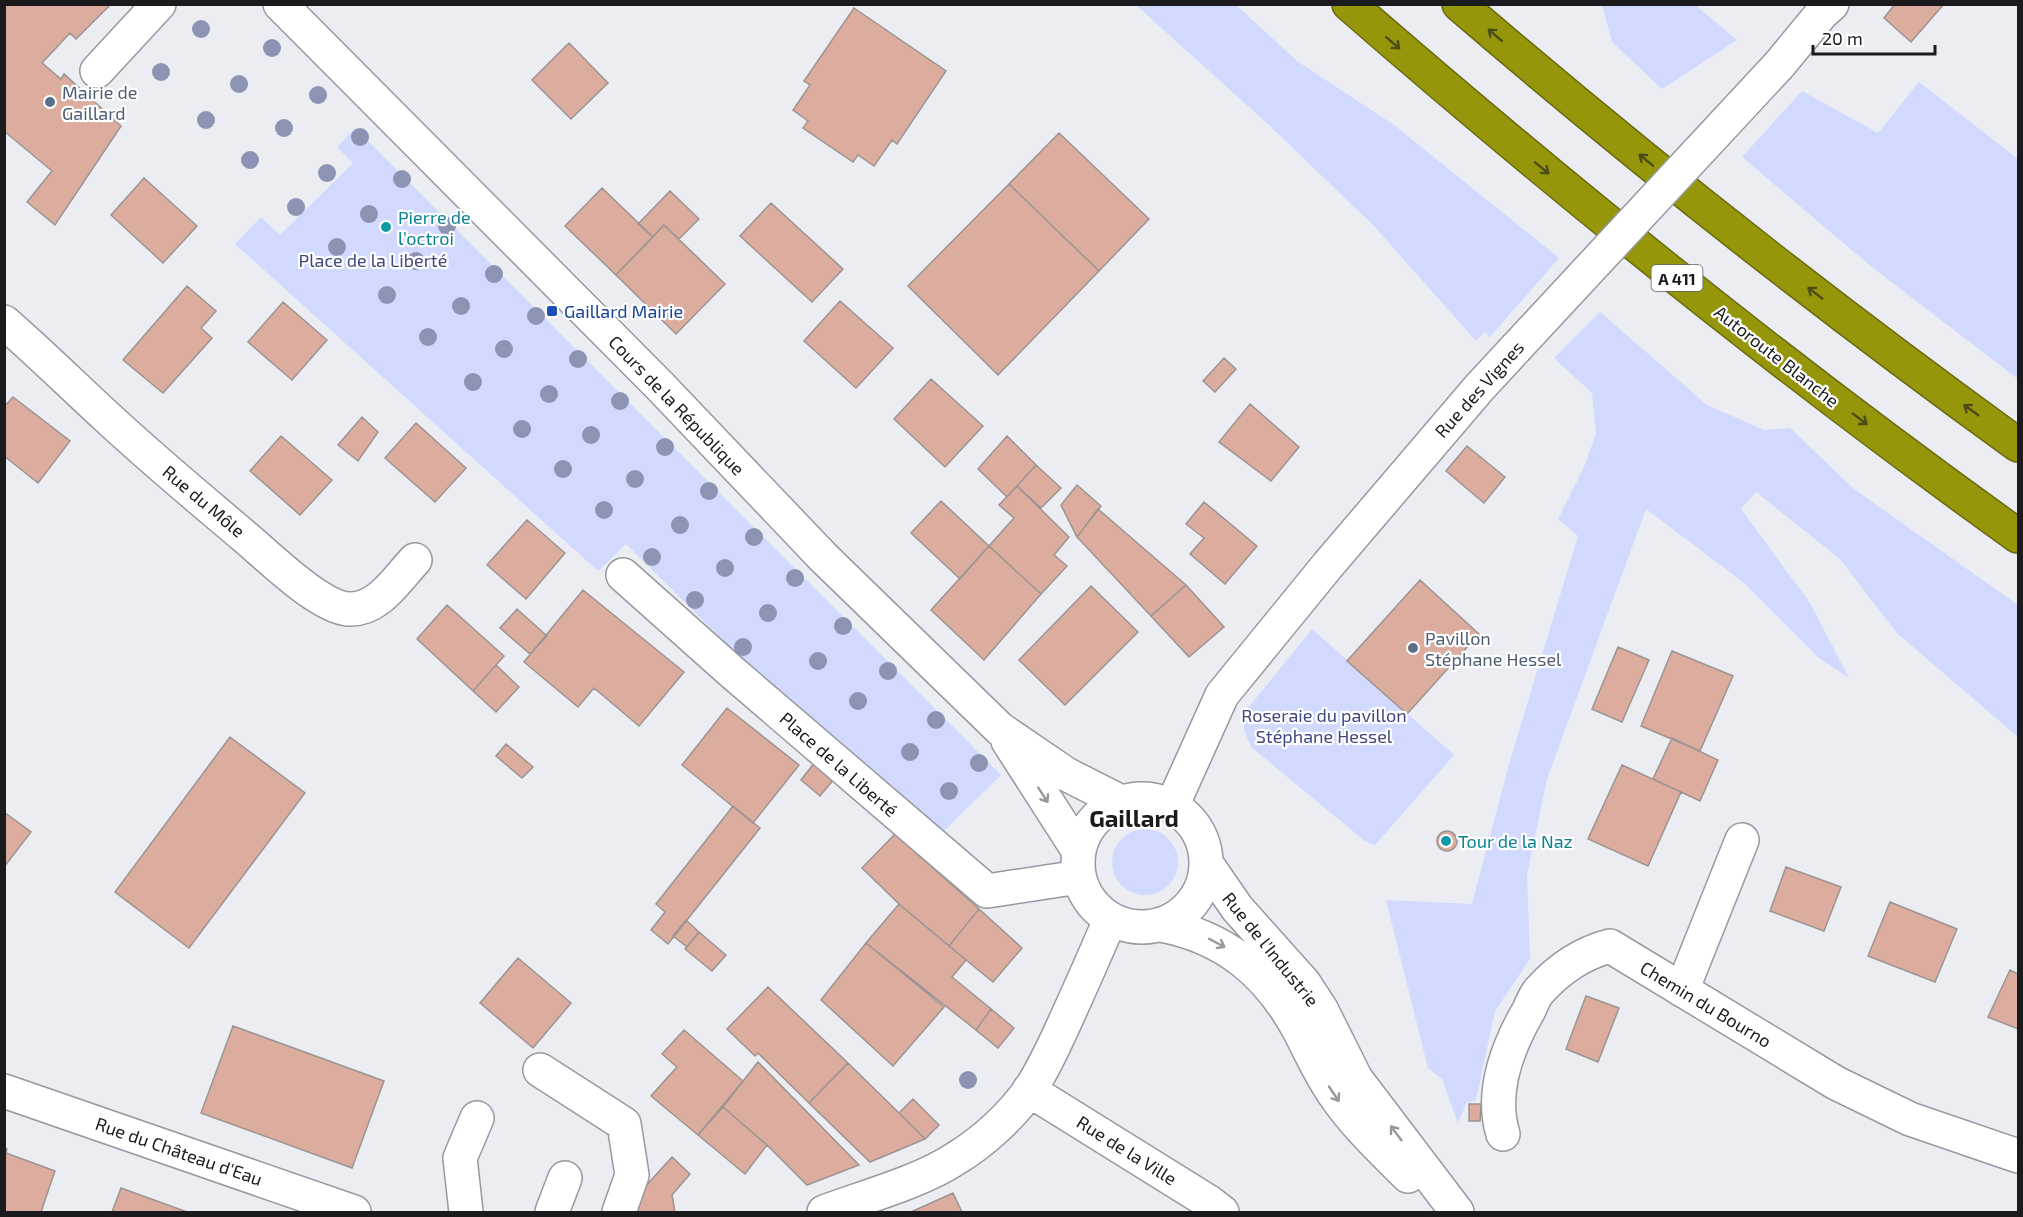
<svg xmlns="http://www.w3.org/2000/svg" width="2023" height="1217" font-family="'Exo 2',sans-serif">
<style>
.green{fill:#d1d9fe}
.building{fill:#dcad9e;stroke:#9c9492;stroke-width:1.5}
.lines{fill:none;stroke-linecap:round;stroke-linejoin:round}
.minor-casing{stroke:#97999f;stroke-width:36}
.highway-casing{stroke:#6a6b10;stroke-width:36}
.minor{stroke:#fff;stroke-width:33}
.highway{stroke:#959609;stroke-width:33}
.minor-bridge-casing{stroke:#97999f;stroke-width:36;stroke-linecap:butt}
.minor-bridge{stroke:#fff;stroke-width:33}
.tree{fill:#8d93b3}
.oneway{stroke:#4c4c16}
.oneway2{stroke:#98989a}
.service-dot{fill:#5c6f8a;stroke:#fff;stroke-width:2}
.culture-dot{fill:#0f9aa8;stroke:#fff;stroke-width:2}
.transit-dot{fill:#1a4fb4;stroke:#fff;stroke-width:2}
.labels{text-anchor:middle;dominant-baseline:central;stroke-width:4.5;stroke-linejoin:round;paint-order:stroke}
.shield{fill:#fff;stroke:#5f5f62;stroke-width:1.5}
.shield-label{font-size:16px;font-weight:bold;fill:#1b1b1e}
.service-label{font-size:18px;fill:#4e5e75;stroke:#fff;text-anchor:start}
.culture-label{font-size:18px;fill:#0d838f;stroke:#fff;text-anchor:start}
.park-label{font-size:18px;fill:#40497e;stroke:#fff}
.transit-label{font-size:18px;fill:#164399;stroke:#fff;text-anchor:start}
.street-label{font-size:18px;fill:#1b1b1e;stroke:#fff}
.district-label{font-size:24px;font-weight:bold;fill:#1b1b1e;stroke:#fff}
</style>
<rect width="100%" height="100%" fill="#ebedf3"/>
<path class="green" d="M1136,5H1236L1297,61L1394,125L1559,258L1490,337L1484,332L1476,341L1375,227L1271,127Z
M1602,5H1695L1737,40L1662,89L1612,42Z
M1919,82L2018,159V379L1873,268L1742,157L1802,91L1878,133Z
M355,128L1001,775L943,832L734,651L626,544L598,571L235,244L261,217L280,235L353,163L337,147Z
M1600,312L1707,405L1764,430L1790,428L1854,489L2018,605V737L1897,633L1839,558L1756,492L1741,509L1810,603L1849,678L1819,658L1743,582L1646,509L1547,779L1527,874L1530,959L1495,1011L1476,1100L1467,1102L1458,1123L1442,1079L1428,1068L1386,900L1472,904L1510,761L1578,536L1558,519L1584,467L1596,434L1592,393L1554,358Z
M1312,629L1454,755L1375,845L1365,841L1251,747L1244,730V713Z
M1112 862a33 33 0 1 1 66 0a33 33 0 1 1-66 0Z"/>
<path class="building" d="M4,4H111L76,39L70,33L42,63L61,79L64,74L121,126L55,225L27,202L52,171L4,131Z
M1895,4H1944L1911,42L1884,18Z
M854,8L946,71L897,144L892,140L874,166L858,155L853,162L803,128L808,121L793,110L810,85L804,81Z
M569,43L608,83L571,119L532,80Z
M1059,133L1149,219L1099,271L1009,184Z
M144,178L197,226L163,263L111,215Z
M1009,184L1099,271L998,375L908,286Z
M602,188L653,237L616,275L565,226Z
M670,191L699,219L679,239L664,225L653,237L638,224Z
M771,203L843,269L812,302L740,236Z
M664,225L725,284L676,334L616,275Z
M187,286L216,311L201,328L212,338L163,393L123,360Z
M840,301L893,348L856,388L804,341Z
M283,302L327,340L292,380L248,342Z
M1224,358L1236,369L1215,392L1203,381Z
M931,379L983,426L945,467L894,419Z
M13,397L70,441L38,483L4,456V407Z
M1250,404L1299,447L1271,481L1219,442Z
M362,417L378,432L358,461L338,445Z
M416,423L466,468L435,502L385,458Z
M281,436L332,480L300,515L250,471Z
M1007,436L1036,465L1007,497L978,469Z
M1467,446L1505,477L1484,503L1446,471Z
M1036,465L1061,488L1041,508L1017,486Z
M1077,485L1101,506L1077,537L1061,505Z
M1017,486L1069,537L1054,555L1067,566L1041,594L989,546L1014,518L999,505Z
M941,501L989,546L960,579L911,533Z
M1204,502L1257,546L1225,584L1190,554L1204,538L1186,524Z
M1098,509L1186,585L1151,616L1077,537Z
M527,520L565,553L526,599L487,565Z
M989,546L1041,594L984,660L931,610Z
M1420,580L1479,634L1407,714L1347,661Z
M1186,585L1224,627L1189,657L1151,616Z
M1091,586L1138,632L1065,705L1019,660Z
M583,590L684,672L639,726L594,688L578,707L524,662Z
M447,605L504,656L473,691L417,639Z
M517,609L547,636L530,654L500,628Z
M1618,647L1649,660L1622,722L1592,709Z
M1672,651L1733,676L1700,751L1641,726Z
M496,665L519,687L496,712L473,691Z
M727,708L799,765L753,823L682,765Z
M230,737L305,793L189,948L115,892Z
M1672,738L1718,760L1700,801L1653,779Z
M506,744L533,767L522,778L496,756Z
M815,762L834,779L820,796L801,780Z
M1622,765L1681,792L1648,866L1588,839Z
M733,806L760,828L668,944L651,930L665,912L656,904Z
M4,812L31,832L4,867Z
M1437 841a10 10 0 1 1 20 0a10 10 0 1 1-20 0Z
M895,834L979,909L949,946L899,904L862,868Z
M1786,867L1841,887L1824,931L1770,911Z
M1890,902L1957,929L1935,982L1868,956Z
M899,904L966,960L952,977L991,1009L976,1030L866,943Z
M979,909L1022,948L993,982L949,946Z
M686,920L699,932L687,947L673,936Z
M699,932L726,955L712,971L685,949Z
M866,943L944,1007L893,1066L821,1000Z
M518,958L571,1003L533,1048L480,1003Z
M2010,970L2018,974V1029L1988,1017Z
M768,987L848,1063L809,1103L758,1053L755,1056L727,1029Z
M1586,996L1619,1008L1598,1062L1566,1049Z
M991,1009L1014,1028L998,1048L976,1030Z
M233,1026L384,1081L352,1168L201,1113Z
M684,1030L743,1081L698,1135L651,1096L677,1067L662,1054Z
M758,1062L859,1165L807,1185L767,1145L723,1107Z
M848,1063L899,1113L925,1139L870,1162L809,1103Z
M913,1099L939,1125L925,1139L899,1113Z
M1469,1104H1481L1480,1121H1469Z
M723,1107L767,1145L745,1174L698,1135Z
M4,1149H7L6,1153L55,1171L41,1212H4Z
M672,1157L690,1174L672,1195L675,1212H635L644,1188Z
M121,1188L187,1212H112Z
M953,1193L962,1212H911Z"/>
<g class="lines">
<g class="minor-casing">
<path id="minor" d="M280,4L659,385L823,557L1000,729L1066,774L1121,802
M1779,65L1822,13L1832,4
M97,71L159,4
M4,322C40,353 73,386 108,418C152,459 199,498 245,537C269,557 318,606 348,609C378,611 397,579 415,560
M623,575L733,673L987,891L1079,877
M1008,741L1078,850
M1078 863a64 64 0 1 1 128 0a64 64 0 1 1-128 0Z
M1172,806L1222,695L1328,565L1479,388L1516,348
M1206,863L1237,908L1304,983L1321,1009L1356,1079L1457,1212
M1161,925C1225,937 1268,973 1299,1030C1310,1051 1320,1074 1334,1094C1355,1125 1382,1150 1408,1176
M1682,990L1742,840
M540,1070L624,1124L632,1175L619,1212
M1029,1090L1209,1202L1222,1212
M4,1091L354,1212
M1503,1134C1490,1092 1508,1046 1529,1010C1532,1003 1535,995 1540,990C1559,969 1583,953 1610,946L1836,1083L1910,1119L2018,1156
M466,1212L460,1158L477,1118
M552,1212L565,1178
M824,1212C864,1197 920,1182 955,1159C983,1142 1012,1116 1031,1088C1044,1068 1054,1046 1064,1024C1080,989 1095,955 1110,920"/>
</g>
<g class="highway-casing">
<path id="highway" d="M1349,4C1564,191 1786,370 2018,536
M1459,4C1639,159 1826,306 2018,445"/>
</g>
<use href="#minor" class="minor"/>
<use href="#highway" class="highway"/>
<g class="minor-bridge-casing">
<path id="minor-bridge" d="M1516,348L1779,65"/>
</g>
<use href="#minor-bridge" class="minor-bridge"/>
</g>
<g class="tree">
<circle cx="201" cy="29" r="9"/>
<circle cx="272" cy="48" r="9"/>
<circle cx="161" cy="72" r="9"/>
<circle cx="239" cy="84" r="9"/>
<circle cx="318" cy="95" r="9"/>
<circle cx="206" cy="120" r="9"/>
<circle cx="284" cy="128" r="9"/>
<circle cx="360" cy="137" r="9"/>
<circle cx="250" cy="160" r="9"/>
<circle cx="327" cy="173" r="9"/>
<circle cx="402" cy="179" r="9"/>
<circle cx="296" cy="207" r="9"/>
<circle cx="369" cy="214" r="9"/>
<circle cx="447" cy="226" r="9"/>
<circle cx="337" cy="247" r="9"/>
<circle cx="416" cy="261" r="9"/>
<circle cx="494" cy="274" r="9"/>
<circle cx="387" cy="295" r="9"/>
<circle cx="461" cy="306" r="9"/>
<circle cx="536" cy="316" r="9"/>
<circle cx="428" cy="337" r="9"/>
<circle cx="504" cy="349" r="9"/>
<circle cx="578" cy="359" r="9"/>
<circle cx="473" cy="382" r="9"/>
<circle cx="549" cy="394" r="9"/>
<circle cx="620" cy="401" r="9"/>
<circle cx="522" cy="429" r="9"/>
<circle cx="591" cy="435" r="9"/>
<circle cx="665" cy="447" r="9"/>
<circle cx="563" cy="469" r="9"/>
<circle cx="635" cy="479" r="9"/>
<circle cx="709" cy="491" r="9"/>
<circle cx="604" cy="510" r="9"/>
<circle cx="680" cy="525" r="9"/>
<circle cx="754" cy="537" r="9"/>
<circle cx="652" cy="557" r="9"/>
<circle cx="725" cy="568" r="9"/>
<circle cx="795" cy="578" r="9"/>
<circle cx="695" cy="600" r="9"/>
<circle cx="768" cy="613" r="9"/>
<circle cx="843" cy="626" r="9"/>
<circle cx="743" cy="647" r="9"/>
<circle cx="818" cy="661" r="9"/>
<circle cx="888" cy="671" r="9"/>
<circle cx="858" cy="701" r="9"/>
<circle cx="936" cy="720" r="9"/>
<circle cx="910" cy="752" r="9"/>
<circle cx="979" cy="763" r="9"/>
<circle cx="949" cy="791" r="9"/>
<circle cx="968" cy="1080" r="9"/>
</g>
<defs><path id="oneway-shaft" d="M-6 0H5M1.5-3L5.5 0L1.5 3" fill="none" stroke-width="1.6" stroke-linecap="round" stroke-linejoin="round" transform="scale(1.5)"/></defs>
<g class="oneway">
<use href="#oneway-shaft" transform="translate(1495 35) rotate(-139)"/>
<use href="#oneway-shaft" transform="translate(1393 43) rotate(41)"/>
<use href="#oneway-shaft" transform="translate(1646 160) rotate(-141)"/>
<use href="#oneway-shaft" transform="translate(1542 168) rotate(39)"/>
<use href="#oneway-shaft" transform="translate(1815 293) rotate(-143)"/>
<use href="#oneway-shaft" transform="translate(1971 410) rotate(-144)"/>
<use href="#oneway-shaft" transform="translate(1860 419) rotate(37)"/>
</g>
<g class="oneway2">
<use href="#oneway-shaft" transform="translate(1043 795) rotate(57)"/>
<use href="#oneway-shaft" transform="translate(1217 943) rotate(28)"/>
<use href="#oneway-shaft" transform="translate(1334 1094) rotate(56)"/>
<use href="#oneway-shaft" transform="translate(1396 1133) rotate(-127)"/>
</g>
<g class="service-dot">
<circle cx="50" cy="102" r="6"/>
<circle cx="1413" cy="648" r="6"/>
</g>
<g class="culture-dot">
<circle cx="386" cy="227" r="6"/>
<circle cx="1446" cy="841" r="6"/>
</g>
<rect class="transit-dot" x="546" y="305" width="12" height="12" rx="3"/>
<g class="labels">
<rect class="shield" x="1651.5" y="265" width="51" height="26" rx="4.5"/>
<g class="shield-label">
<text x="1677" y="278">A 411</text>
</g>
<g class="service-label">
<text x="62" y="92">Mairie de<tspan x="62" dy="21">Gaillard</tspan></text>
<text x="1425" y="638">Pavillon<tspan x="1425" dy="21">Stéphane Hessel</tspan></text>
</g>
<g class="culture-label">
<text x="398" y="217">Pierre de<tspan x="398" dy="21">l’octroi</tspan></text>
<text x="1458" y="841">Tour de la Naz</text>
</g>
<g class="park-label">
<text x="373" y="260">Place de la Liberté</text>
<text x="1324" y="715">Roseraie du pavillon<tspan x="1324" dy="21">Stéphane Hessel</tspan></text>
</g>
<g class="transit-label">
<text x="564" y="311">Gaillard Mairie</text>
</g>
<g class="street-label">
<text transform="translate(1777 356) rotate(38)">Autoroute Blanche</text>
<text transform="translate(1479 389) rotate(-48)">Rue des Vignes</text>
<text transform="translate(677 405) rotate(46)">Cours de la République</text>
<text transform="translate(204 501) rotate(40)">Rue du Môle</text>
<text transform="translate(839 764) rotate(41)">Place de la Liberté</text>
<text transform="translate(1271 949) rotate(51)">Rue de l'Industrie</text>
<text transform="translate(1706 1004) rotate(31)">Chemin du Bourno</text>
<text transform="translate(1127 1150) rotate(32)">Rue de la Ville</text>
<text transform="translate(179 1151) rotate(19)">Rue du Château d'Eau</text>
</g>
<g class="district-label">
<text x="1134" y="817">Gaillard</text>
</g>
</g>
<rect width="2023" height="1217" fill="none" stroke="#1b1b1e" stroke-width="12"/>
<path d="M1813 45v9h122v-9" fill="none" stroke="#1b1b1e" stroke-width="3"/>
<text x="1822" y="45" font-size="18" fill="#1b1b1e" stroke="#ffffff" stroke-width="4.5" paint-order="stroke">20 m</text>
</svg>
